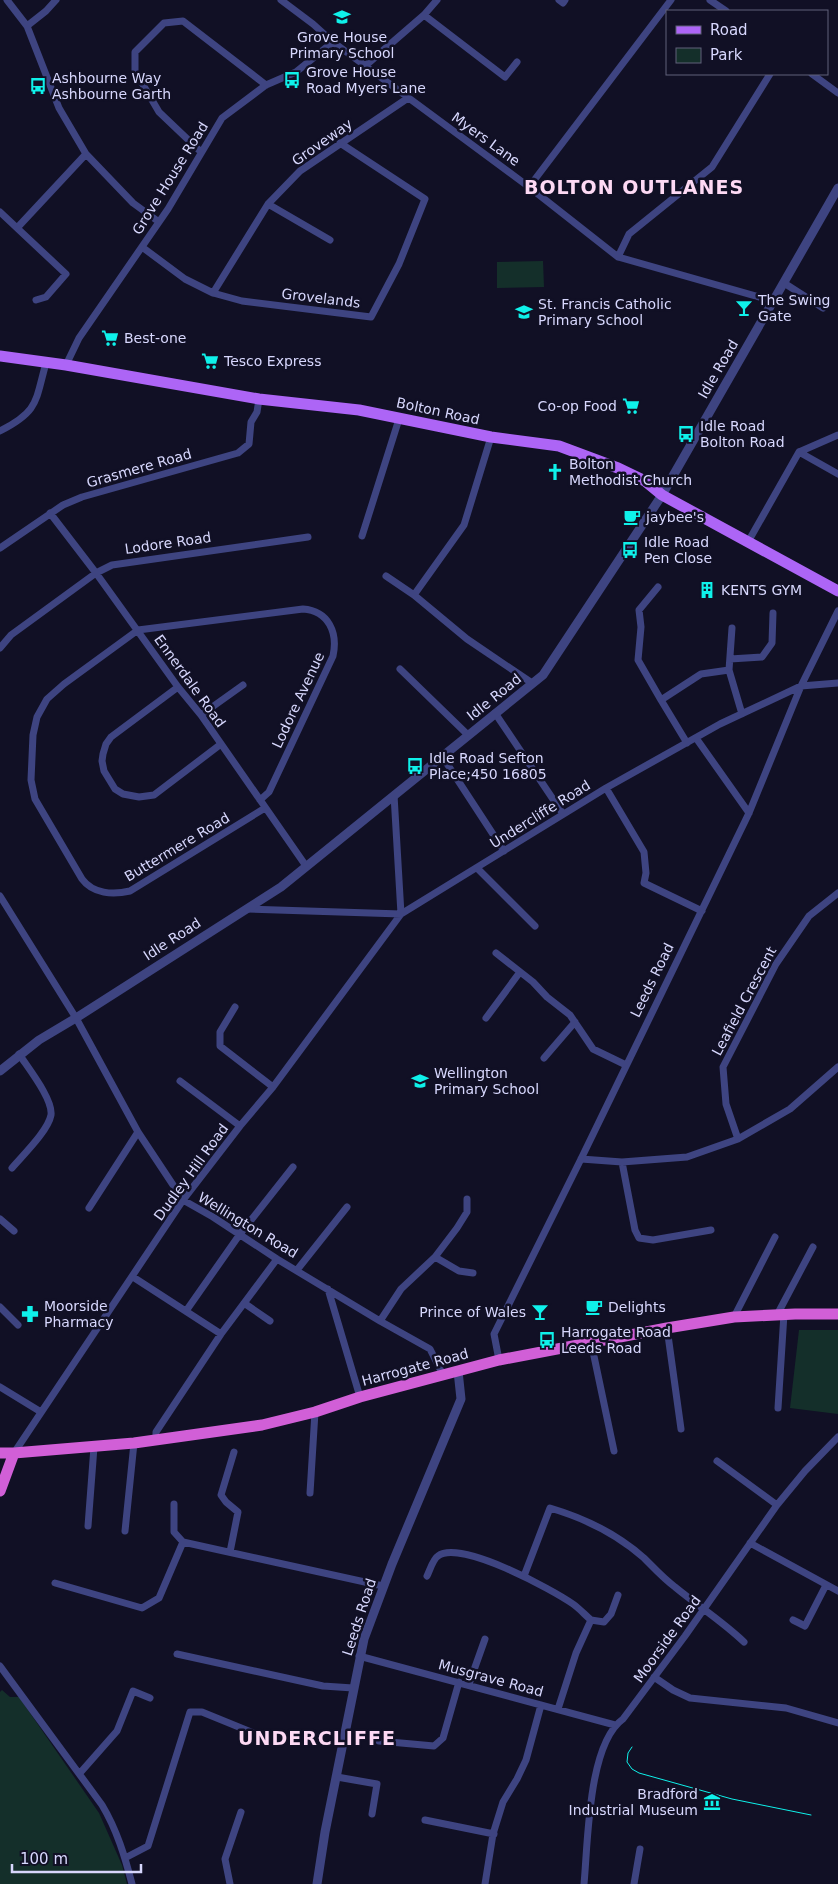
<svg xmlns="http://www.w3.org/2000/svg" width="838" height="1884" font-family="'DejaVu Sans',sans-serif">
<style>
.green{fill:#142f2a}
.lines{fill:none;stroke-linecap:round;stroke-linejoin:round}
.minor{stroke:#3e4481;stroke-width:7}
.tertiary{stroke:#3e4481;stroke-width:9}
.primary{stroke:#ad65f6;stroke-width:11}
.trunk{stroke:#d15fd7;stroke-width:11}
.tram{stroke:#0ff1ea;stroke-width:1}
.labels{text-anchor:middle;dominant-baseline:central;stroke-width:5;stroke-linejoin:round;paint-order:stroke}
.poi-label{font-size:14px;fill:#d7d7fd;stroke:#111025;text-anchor:start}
.street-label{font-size:14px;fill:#d7d7fd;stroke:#111025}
.district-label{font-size:19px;font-weight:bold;letter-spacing:1px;fill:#fdd9f4;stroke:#111025}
</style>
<rect width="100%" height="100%" fill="#111025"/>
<path class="green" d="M543,261L544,287L497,288V262Z
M799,1330H838V1414L790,1408Z
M2,1690L10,1697H19L99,1813L122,1865L127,1884H0V1692Z"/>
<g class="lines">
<path class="minor" d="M7,0L27,26L59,108L86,154L133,203L159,222
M281,0L313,24L333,42L529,187L618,257L773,301
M559,0L563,3L565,0
M710,0L726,11
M424,15L505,77L517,62
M27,26L46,11L56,0
M365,66L424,15L437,0
M812,74L838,93
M201,152L159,112L135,71V52L164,23L183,21L266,85
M529,187L671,0
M268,204L330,240
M0,212L66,274L46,297L36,300
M17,228L86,154
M142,247L185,279L213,293L242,301L371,317L399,264L425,199L340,143
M618,257L629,234L712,167L770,74
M784,283L823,308
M213,293L268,204L300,171L408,98
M66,365L79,338L168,209L222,118L266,85L296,72L333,42
M0,431C39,411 35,402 46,363
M799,452L838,474
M50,513L96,573L178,687L201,715L306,866
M362,536L399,419
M748,542L799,452L838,435
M0,548L63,505L82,497L238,453L249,444L251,422L257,412L259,399
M386,576L414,595L467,639L532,683
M658,587L639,610L641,627L638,660L661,700L701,674L729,670L732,628
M414,595L464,525L491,437
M0,648L11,635L96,573L112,565L308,537
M730,659L762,657L772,643L773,613
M400,669L468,735
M729,670L742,714
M178,687L111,737L106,744L103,754L102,761L104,771L115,789L123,794L139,797L154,795L221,744
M661,700L687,743
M495,713L563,814
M201,715L243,685
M696,738L749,813
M442,756L504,851
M606,788L644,852L646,873L644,883L702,911
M260,800L269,792L333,656C338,633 329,611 303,609L138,630L64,684L47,699L37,717L33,735L31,780L35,799L82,879C93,894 113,895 130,891L265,808
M477,868L535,926
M0,896L76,1018L138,1132L183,1200L213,1217L277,1259L380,1321L430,1349L443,1375
M247,909L401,914L606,788L720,724L801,686L838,683
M496,953L533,982L547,997L570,1015L593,1049L626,1065
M235,1007L220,1032V1046L273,1087
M486,1018L520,972
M544,1058L575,1022
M180,1081L240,1126
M738,1139L726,1104L723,1067L776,964L809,916L838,893
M581,1159L622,1162L687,1157L738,1139L790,1109L838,1067
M622,1162L635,1230L639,1238L653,1240L711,1230
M12,1168C23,1155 48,1131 51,1115C53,1099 28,1068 19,1054
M89,1208L138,1132
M0,1219L14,1231
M435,1257L459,1271L473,1273
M297,1270L347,1207
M133,1277L221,1334
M328,1289L360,1397
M244,1303L270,1321
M0,1307L18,1325
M186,1311L240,1234L293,1167
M777,1315L813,1247
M734,1317L775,1237
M380,1321L401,1289L435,1257L457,1228L467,1212V1199
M667,1328L681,1429
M591,1342L614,1451
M499,1360L494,1334L581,1159L749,813L801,686L838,611
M0,1387L41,1412
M778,1408L784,1314
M156,1440V1432L221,1334L277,1259
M14,1453L183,1200L240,1126L273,1087L401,914L394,795
M717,1461L777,1505
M310,1493L315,1412
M174,1504V1532L183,1542L383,1586
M88,1526L94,1447
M125,1531L134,1443
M750,1543L838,1591
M230,1552L238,1512L226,1502L221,1495L234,1452
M427,1576C430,1570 433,1559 438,1556C460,1539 553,1590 573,1604C580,1609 585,1615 591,1620L576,1653L558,1709
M524,1576L550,1508C584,1518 617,1534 644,1558C654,1568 664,1579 675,1587C698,1606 722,1621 744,1642
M55,1583L142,1608L159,1598L183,1542
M591,1620L604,1622L611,1614L618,1595
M793,1620L805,1626L826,1585
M177,1654L323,1686L353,1688
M359,1656L615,1725
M0,1666L102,1805C117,1830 125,1857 132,1884
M654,1677L673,1690L690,1698L786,1708L838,1723
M469,1684L485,1639
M379,1741L434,1746L443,1738L459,1682
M80,1773L117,1731L133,1691L150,1698
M337,1777L377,1784L372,1814
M425,1820L494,1834
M125,1858L148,1846L190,1712H202L256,1734
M230,1884L225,1859L241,1812
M485,1884L493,1834L503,1802L517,1779L526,1760L541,1705
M584,1884C588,1842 588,1744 623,1719L685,1636L777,1505L805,1471L838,1437
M634,1884L640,1849"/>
<path class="tertiary" d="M0,1071L39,1040L76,1018L281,887L543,675L662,495L838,188
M317,1884L325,1832L364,1639L392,1564L461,1399L458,1371"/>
<path class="primary" d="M0,356L66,365L259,399L359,410L491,437L559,446L618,468L645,481L662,495L838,591"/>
<path class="trunk" d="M0,1453H14L134,1443L262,1425L315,1412L360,1397L499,1360L667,1328L734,1317L795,1314H838
M0,1491L14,1453"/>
<path class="tram" d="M632,1747L628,1753L627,1762L632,1769L639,1773L732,1799L811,1815"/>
</g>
<defs>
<g id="school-bare" transform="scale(1.35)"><path d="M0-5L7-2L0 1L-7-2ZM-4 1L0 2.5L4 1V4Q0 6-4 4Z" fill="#0ff1ea" stroke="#111025" stroke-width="2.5" paint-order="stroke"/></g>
<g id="bus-bare" transform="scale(1.35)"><path d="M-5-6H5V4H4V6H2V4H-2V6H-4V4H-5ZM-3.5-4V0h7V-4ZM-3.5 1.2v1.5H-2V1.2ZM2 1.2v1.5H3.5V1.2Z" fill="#0ff1ea" stroke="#111025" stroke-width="2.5" paint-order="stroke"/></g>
<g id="bar-bare" transform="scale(1.35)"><path d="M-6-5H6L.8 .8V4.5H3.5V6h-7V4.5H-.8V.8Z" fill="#0ff1ea" stroke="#111025" stroke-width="2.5" paint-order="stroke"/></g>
<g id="supermarket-bare" transform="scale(1.35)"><path d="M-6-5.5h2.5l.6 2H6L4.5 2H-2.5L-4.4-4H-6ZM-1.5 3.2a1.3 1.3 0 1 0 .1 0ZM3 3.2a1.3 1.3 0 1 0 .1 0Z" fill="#0ff1ea" stroke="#111025" stroke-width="2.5" paint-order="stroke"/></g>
<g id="church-bare" transform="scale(1.35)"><path d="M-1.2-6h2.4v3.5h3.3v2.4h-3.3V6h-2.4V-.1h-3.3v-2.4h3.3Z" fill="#0ff1ea" stroke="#111025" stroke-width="2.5" paint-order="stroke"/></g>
<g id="cafe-bare" transform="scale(1.35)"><path d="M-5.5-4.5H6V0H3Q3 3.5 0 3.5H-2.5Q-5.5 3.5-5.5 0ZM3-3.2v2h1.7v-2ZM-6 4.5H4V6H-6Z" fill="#0ff1ea" stroke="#111025" stroke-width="2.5" paint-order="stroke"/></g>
<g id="building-bare" transform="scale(1.35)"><path d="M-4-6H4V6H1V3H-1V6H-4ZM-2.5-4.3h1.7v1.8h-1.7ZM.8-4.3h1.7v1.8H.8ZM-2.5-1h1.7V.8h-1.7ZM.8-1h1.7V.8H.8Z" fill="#0ff1ea" stroke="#111025" stroke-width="2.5" paint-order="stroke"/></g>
<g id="pharmacy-bare" transform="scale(1.35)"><path d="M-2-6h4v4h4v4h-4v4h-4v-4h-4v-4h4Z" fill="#0ff1ea" stroke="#111025" stroke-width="2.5" paint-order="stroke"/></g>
<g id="museum-bare" transform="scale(1.35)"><path d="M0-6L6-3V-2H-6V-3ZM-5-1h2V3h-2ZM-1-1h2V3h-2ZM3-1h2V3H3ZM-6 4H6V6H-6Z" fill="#0ff1ea" stroke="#111025" stroke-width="2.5" paint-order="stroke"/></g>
</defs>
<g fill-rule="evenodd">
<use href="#school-bare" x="342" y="17"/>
<use href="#bus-bare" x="292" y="80"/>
<use href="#bus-bare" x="38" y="86"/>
<use href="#bar-bare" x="744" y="308"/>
<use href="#school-bare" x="524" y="312"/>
<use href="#supermarket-bare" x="110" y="338"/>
<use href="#supermarket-bare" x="210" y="361"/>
<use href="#supermarket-bare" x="631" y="406"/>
<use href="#bus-bare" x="686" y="434"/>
<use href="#church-bare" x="555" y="472"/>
<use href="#cafe-bare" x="632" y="517"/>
<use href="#bus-bare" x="630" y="550"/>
<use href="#building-bare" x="707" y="590"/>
<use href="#bus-bare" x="415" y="766"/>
<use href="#school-bare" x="420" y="1081"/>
<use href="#cafe-bare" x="594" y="1307"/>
<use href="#bar-bare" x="540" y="1312"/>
<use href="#pharmacy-bare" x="30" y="1314"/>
<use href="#bus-bare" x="547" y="1340"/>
<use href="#museum-bare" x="712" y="1802"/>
</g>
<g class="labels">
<g class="poi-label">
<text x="342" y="37" text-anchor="middle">Grove House<tspan x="342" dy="16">Primary School</tspan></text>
<text x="306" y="72">Grove House<tspan x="306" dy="16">Road Myers Lane</tspan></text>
<text x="52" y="78">Ashbourne Way<tspan x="52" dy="16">Ashbourne Garth</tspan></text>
<text x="758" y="300">The Swing<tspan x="758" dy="16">Gate</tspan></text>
<text x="538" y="304">St. Francis Catholic<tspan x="538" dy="16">Primary School</tspan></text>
<text x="124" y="338">Best-one</text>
<text x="224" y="361">Tesco Express</text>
<text x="617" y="406" text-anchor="end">Co-op Food</text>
<text x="700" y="426">Idle Road<tspan x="700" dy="16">Bolton Road</tspan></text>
<text x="569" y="464">Bolton<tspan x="569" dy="16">Methodist Church</tspan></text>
<text x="646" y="517">jaybee's</text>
<text x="644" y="542">Idle Road<tspan x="644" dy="16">Pen Close</tspan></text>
<text x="721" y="590">KENTS GYM</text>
<text x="429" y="758">Idle Road Sefton<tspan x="429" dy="16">Place;450 16805</tspan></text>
<text x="434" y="1073">Wellington<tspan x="434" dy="16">Primary School</tspan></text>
<text x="44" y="1306">Moorside<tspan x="44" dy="16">Pharmacy</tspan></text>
<text x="608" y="1307">Delights</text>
<text x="526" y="1312" text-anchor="end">Prince of Wales</text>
<text x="561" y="1332">Harrogate Road<tspan x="561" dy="16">Leeds Road</tspan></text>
<text x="698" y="1794" text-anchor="end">Bradford<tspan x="698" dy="16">Industrial Museum</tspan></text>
</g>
<g class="street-label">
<text transform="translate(486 139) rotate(36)">Myers Lane</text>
<text transform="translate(322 142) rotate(-35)">Groveway</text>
<text transform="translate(170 178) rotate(-58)">Grove House Road</text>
<text transform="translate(321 298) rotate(7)">Grovelands</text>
<text transform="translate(718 369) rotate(-60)">Idle Road</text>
<text transform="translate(438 411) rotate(12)">Bolton Road</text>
<text transform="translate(139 468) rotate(-16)">Grasmere Road</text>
<text transform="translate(168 543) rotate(-8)">Lodore Road</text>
<text transform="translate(190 681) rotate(54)">Ennerdale Road</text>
<text transform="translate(494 697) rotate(-39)">Idle Road</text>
<text transform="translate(298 700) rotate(-65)">Lodore Avenue</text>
<text transform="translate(540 814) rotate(-32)">Undercliffe Road</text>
<text transform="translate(177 847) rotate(-31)">Buttermere Road</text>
<text transform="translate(172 939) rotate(-33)">Idle Road</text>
<text transform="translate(652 980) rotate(-64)">Leeds Road</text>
<text transform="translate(744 1001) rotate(-62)">Leafield Crescent</text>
<text transform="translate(191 1172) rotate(-54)">Dudley Hill Road</text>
<text transform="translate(248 1225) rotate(31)">Wellington Road</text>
<text transform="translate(415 1367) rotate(-15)">Harrogate Road</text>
<text transform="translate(359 1617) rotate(-72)">Leeds Road</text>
<text transform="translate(667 1639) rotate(-54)">Moorside Road</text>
<text transform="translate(491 1678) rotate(15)">Musgrave Road</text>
</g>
<g class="district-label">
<text x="634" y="187">BOLTON OUTLANES</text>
<text x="317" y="1738">UNDERCLIFFE</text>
</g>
</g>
<rect x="666" y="10" width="162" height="65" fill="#111025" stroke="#60607b"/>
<rect x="676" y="26" width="25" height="8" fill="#ad65f6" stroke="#60607b"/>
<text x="710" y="35" font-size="15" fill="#d7d7fd">Road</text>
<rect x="676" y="48" width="25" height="15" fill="#142f2a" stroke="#60607b"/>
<text x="710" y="60" font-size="15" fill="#d7d7fd">Park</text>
<path d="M12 1864v8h129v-8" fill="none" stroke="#d7d7fd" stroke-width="2.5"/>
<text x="20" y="1864" font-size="15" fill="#d7d7fd" stroke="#111025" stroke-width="4" paint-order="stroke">100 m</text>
</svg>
